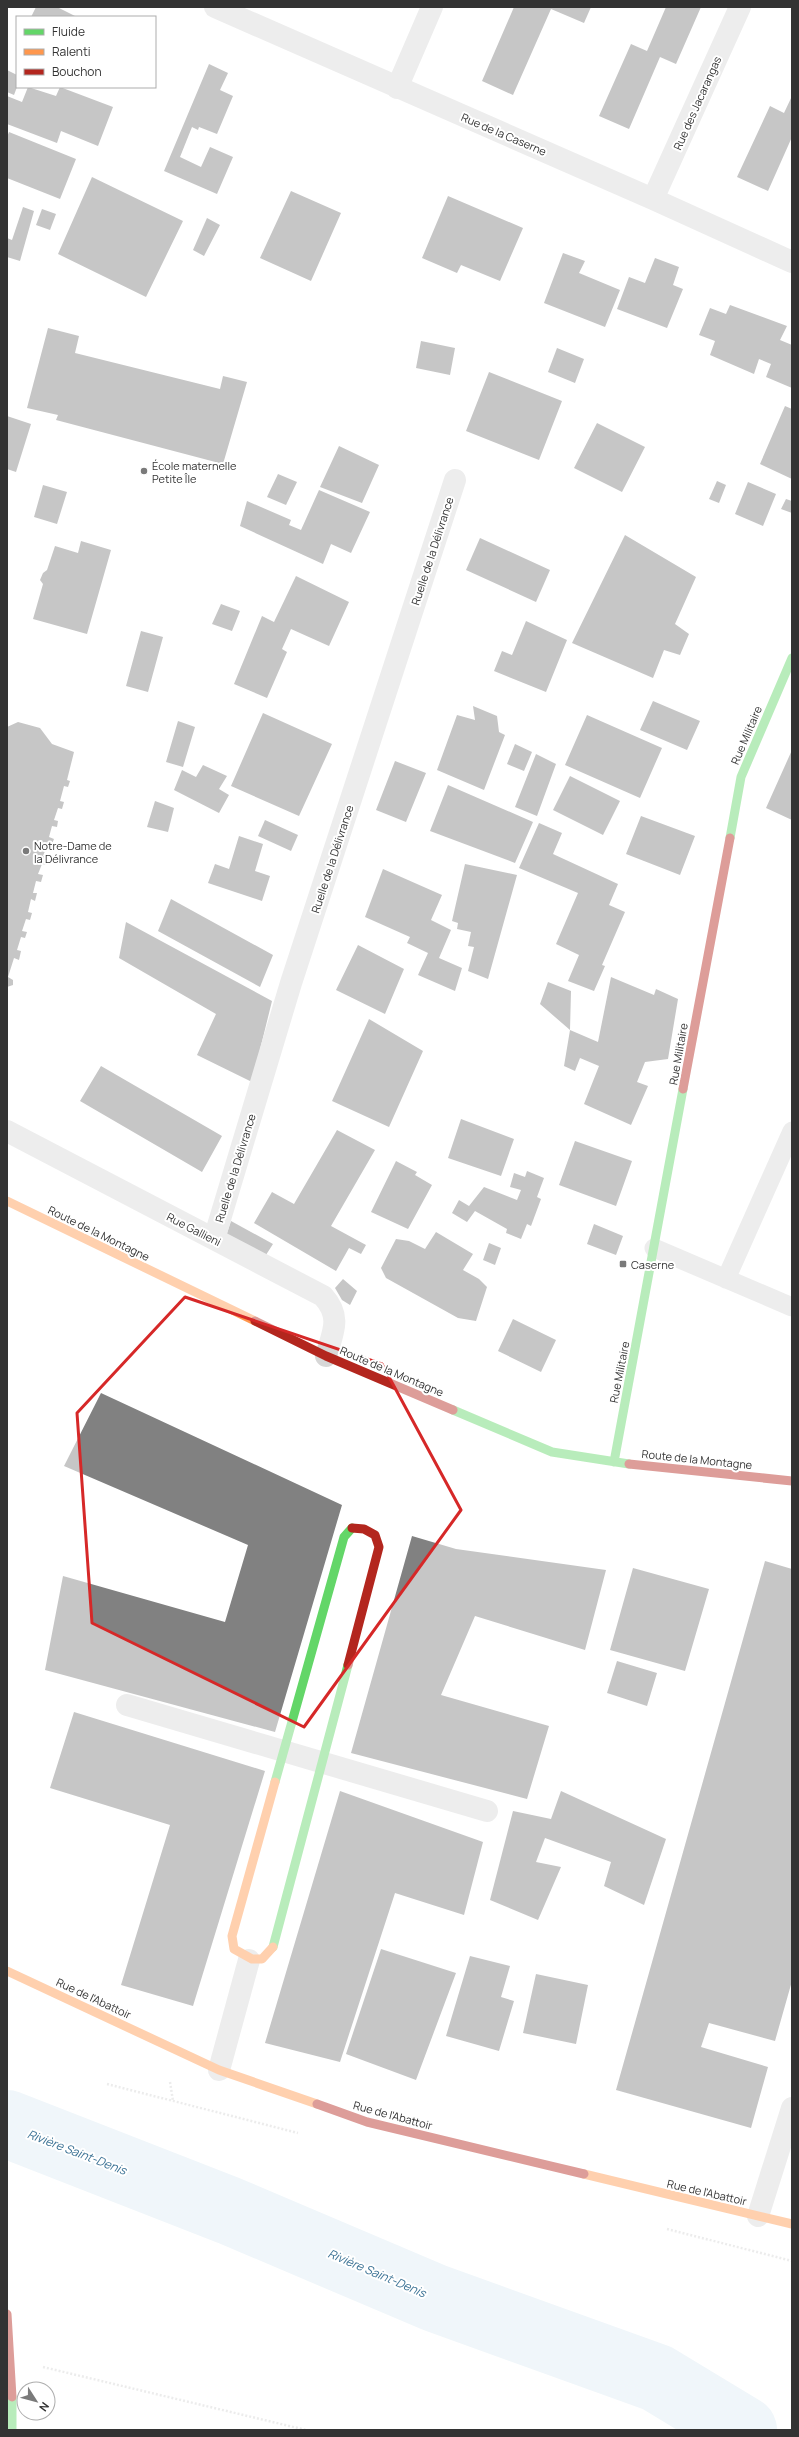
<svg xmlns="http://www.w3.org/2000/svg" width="799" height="2437" font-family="Manrope,sans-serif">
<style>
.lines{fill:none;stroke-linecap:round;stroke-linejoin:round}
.river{stroke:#ddebf3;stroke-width:68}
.building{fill:#818181}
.path{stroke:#d6d6d6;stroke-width:2.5;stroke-dasharray:2 2;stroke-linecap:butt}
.lane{stroke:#d7d7d7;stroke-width:19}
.street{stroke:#d7d7d7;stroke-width:22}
.fast{stroke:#63d668;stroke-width:9}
.slow{stroke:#ff974d;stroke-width:9}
.jam{stroke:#b3261e;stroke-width:9}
.jam-bridge{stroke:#b3261e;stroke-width:9}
.marked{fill:none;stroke:#d62828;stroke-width:3;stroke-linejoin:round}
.poi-dot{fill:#7a7a7a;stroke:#fff;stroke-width:1.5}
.labels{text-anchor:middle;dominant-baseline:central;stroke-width:4;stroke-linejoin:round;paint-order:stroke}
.street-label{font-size:11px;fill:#333;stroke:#fff}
.poi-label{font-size:11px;fill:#333;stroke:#fff;text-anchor:start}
.water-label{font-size:12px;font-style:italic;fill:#3f7597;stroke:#fff}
</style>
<rect width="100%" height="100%" fill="#fff"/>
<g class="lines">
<path class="river" d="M7,2124L230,2211L435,2298L657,2378L743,2430"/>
</g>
<path class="building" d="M36,7H57L77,17H31Z
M514,7H591L584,23L551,9L513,95L482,81Z
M666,7H701L676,64L660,57L629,129L599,116L631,44L647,51Z
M209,64L228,73L220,90L233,96L217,134L199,127L198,130L192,127L180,157L201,167L210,147L233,157L217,194L164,171Z
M7,70L17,75V87L14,95L7,92Z
M28,87L56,96L60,87L113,107L98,146L61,131L57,143L7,124V96L22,102Z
M792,96V137L768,191L737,177L770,106L784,113Z
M9,132L76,159L60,199L7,178V137Z
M92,177L183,221L146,297L58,254Z
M291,191L341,213L311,281L260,258Z
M448,196L523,228L500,281L461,265L457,273L422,258Z
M23,207L34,211L20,261L7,257V238L12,240Z
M42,209L56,214L50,230L36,225Z
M207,218L220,225L204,256L193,250Z
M563,253L585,261L579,273L620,290L605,327L544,303Z
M655,258L679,267L673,285L683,289L667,328L617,309L629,277L645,283Z
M730,305L787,326L780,340L792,345V388L766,377L771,364L759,359L754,374L710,355L715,341L699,335L710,308L726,314Z
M48,328L79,336L75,353L220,389L223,376L247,382L223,464L56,420L58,415L27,408Z
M421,341L455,348L450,375L416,368Z
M557,348L584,359L575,383L548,372Z
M489,372L562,401L539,460L466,431Z
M785,406L792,409V479L760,464Z
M7,416L31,424L16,472L7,469Z
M597,423L645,447L622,492L574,468Z
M339,446L379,465L362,503L320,487Z
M278,474L297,482L286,505L267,497Z
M717,481L726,485L719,503L709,499Z
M748,482L776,494L763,526L735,514Z
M43,485L67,492L57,524L34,517Z
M319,490L370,512L351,553L331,544L323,564L240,526L247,501L291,520L289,525L301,530Z
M786,499L792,501V513L781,509Z
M625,535L696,577L675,624L689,634L680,655L664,650L653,678L572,643Z
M480,538L550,570L536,602L466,570Z
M81,541L111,550L87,634L33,619L43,584L40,580L43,573L47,570L55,546L78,553Z
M296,576L349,602L329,646L291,629L282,649L287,652L267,698L234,684L262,616L274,622Z
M221,604L240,611L232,631L212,624Z
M526,621L567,640L546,692L494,671L502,651L512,655Z
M141,631L163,637L148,692L126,686Z
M653,701L700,721L687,750L640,730Z
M473,706L497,716L499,732L505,735L484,790L437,770L457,715L475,720Z
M263,713L332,744L299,816L231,786Z
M587,715L662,748L640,798L565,765Z
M178,721L195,727L183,767L166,762Z
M18,722L40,728L52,744L74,752L67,780L70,781L68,787L64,786L60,801L64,802L62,809L58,808L54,820L58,821L57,827L52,826L49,837L54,839L51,846L48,844L43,856L48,857L46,865L42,864L38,874L43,875L41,882L36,881L33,893H37L35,901L31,899L28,912L32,913L30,920L26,919L22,931L27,932L25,938L21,937L17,950L21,951L19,960L14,958L8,977L13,980V985L7,987V727Z
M515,744L532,752L524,771L507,764Z
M792,750V820L766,808Z
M536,754L556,764L537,816L515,807Z
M395,761L426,773L406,822L376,810Z
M203,765L227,776L219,789L229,795L219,813L174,790L182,770L196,777Z
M570,776L620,801L603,835L553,810Z
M448,785L533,822L515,863L430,831Z
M155,801L174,808L168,832L147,827Z
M641,816L695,836L680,875L626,854Z
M265,820L298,835L291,851L258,836Z
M539,823L562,833L553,854L618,884L609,905L625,912L602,965L605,966L594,991L568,981L579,955L556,944L578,893L519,868Z
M239,836L263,844L255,871L270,876L262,901L208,883L215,864L229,869Z
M465,864L517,875L488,979L468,971L474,947L468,946L471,932L457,929L458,923L452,921Z
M383,869L442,895L431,920L451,930L439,958L462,968L455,991L418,975L428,953L407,943L410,937L365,917Z
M171,899L273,955L260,987L158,931Z
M126,922L272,1001L252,1082L197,1055L216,1014L119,958Z
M358,945L404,969L385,1014L336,990Z
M611,977L654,995L656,989L678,999L668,1059L645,1062L637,1082L648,1086L631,1125L584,1104L599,1066L580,1058L575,1071L564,1066L570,1030L598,1042Z
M548,982L571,991L570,1030L540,1004Z
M369,1019L423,1051L389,1127L332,1101Z
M101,1066L222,1136L202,1172L80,1101Z
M461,1119L514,1139L501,1176L448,1158Z
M337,1130L375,1150L331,1226L366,1245L361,1254L349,1248L336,1271L254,1223L272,1192L294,1204Z
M575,1141L632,1161L616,1206L559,1185Z
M396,1161L417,1172L415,1175L432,1185L408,1229L371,1212Z
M527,1171L544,1178L537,1197L541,1199L531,1226L527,1224L521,1239L506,1233L507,1229L475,1211L467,1222L452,1213L459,1200L469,1206L484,1187L517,1200L521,1190L510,1187L514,1173L525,1177Z
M231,1221L273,1244L264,1258L226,1236Z
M594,1224L623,1236L616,1255L587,1244Z
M436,1232L473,1254L463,1270L479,1279L487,1287L476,1321L458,1318L386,1278L381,1268L396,1239L409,1241L425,1249Z
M489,1243L501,1248L495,1265L483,1260Z
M343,1279L357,1291L350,1305L342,1300L335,1288Z
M513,1319L556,1340L541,1372L498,1351Z
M101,1393L342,1505L275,1732L45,1670L63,1576L225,1622L248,1545L64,1466Z
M412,1536L456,1549L606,1570L585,1650L475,1616L441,1695L549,1726L527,1799L351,1753Z
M765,1561L792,1569V1981L775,2041L709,2023L701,2047L768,2067L751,2128L616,2090Z
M633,1568L709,1589L685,1671L610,1650Z
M617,1661L657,1673L647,1706L607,1693Z
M74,1712L265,1771L193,2006L121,1985L170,1825L50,1788Z
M340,1791L483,1842L464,1915L395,1893L340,2062L265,2043Z
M561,1791L666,1839L644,1905L604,1886L611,1862L545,1838L536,1862L561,1867L538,1920L490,1900L513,1811L551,1819Z
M381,1949L456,1973L416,2080L346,2054Z
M470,1956L510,1966L501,1997L514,2001L499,2051L446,2036Z
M536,1974L588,1985L576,2044L523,2033Z"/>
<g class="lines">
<path class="path" d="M170,2082L173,2101
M107,2084L298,2133
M667,2229L792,2261
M43,2367L306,2430"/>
<path class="lane" d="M654,1248L792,1307
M726,1279L792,1131"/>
<path class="street" d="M215,7L653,199L792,262
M397,88L432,7
M653,199L740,7
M7,1131L323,1296C342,1317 333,1332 326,1356
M214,1239L291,983L455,480
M127,1705L487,1811
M219,2070L249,1960
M758,2216L792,2108"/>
<path class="fast" d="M730,838L741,777L792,658
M453,1410L552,1452L629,1464
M614,1462L683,1089
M275,1782L344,1537L352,1528
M273,1947L348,1665
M12,2397V2430"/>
<path class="slow" d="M7,1201L255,1321
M273,1947L262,1959H252L234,1949L232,1936L275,1782
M7,1971L219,2070L317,2104
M584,2174L792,2224"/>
<path class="jam" d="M683,1089L730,838
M255,1321L326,1356L453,1410
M629,1464L792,1481
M348,1665L379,1547L375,1535L364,1529L352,1528
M317,2104L367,2122L584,2174"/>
<path class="jam-bridge" d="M7,2314L12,2397"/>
</g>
<path d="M0 0H799V2437H0ZM185,1297L382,1364L461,1510L304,1727L92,1623L77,1413Z" fill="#fff" fill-opacity=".55" fill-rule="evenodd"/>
<path class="marked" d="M185,1297L382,1364L461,1510L304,1727L92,1623L77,1413Z"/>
<g class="poi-dot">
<circle cx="144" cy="471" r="4"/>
<circle cx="26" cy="851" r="4"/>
<rect x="619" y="1260" width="8" height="8" rx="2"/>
</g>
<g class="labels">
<g class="street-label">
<text transform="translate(697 103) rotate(-66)">Rue des Jacarangas</text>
<text transform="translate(504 134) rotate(23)">Rue de la Caserne</text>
<text transform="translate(432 551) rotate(-72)">Ruelle de la Délivrance</text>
<text transform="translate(746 735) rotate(-67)">Rue Militaire</text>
<text transform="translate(332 859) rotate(-72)">Ruelle de la Délivrance</text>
<text transform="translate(678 1054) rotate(-80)">Rue Militaire</text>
<text transform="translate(235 1168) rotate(-73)">Ruelle de la Délivrance</text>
<text transform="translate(194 1229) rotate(27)">Rue Gallieni</text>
<text transform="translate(99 1233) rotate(26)">Route de la Montagne</text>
<text transform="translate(392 1371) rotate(23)">Route de la Montagne</text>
<text transform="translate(619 1372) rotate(-79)">Rue Militaire</text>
<text transform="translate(697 1459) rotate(6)">Route de la Montagne</text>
<text transform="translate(94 1998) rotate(25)">Rue de l'Abattoir</text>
<text transform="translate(393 2115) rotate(15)">Rue de l'Abattoir</text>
<text transform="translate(707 2192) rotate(13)">Rue de l'Abattoir</text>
</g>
<g class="poi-label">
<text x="152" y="465">École maternelle<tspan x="152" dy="13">Petite Île</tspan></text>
<text x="34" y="845">Notre-Dame de<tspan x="34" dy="13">la Délivrance</tspan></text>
<text x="631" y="1264">Caserne</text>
</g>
<g class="water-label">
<text transform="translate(77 2152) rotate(21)">Rivière Saint-Denis</text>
<text transform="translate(377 2273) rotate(23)">Rivière Saint-Denis</text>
</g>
</g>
<rect width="799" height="2437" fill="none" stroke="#333333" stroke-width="16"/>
<rect x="16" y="16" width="140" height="72" fill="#ffffff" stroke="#adadad"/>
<rect x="24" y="29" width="20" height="6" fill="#63d668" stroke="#adadad"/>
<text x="52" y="36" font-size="12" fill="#333333">Fluide</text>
<rect x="24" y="49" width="20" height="6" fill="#ff974d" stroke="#adadad"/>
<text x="52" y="56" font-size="12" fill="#333333">Ralenti</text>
<rect x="24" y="69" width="20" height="6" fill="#b3261e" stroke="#adadad"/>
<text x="52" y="76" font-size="12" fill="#333333">Bouchon</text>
<g transform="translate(36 2401) rotate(126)"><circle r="19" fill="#ffffff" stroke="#adadad"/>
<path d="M0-3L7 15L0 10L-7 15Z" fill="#7a7a7a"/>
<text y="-6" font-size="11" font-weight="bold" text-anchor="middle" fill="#333333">N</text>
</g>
</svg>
